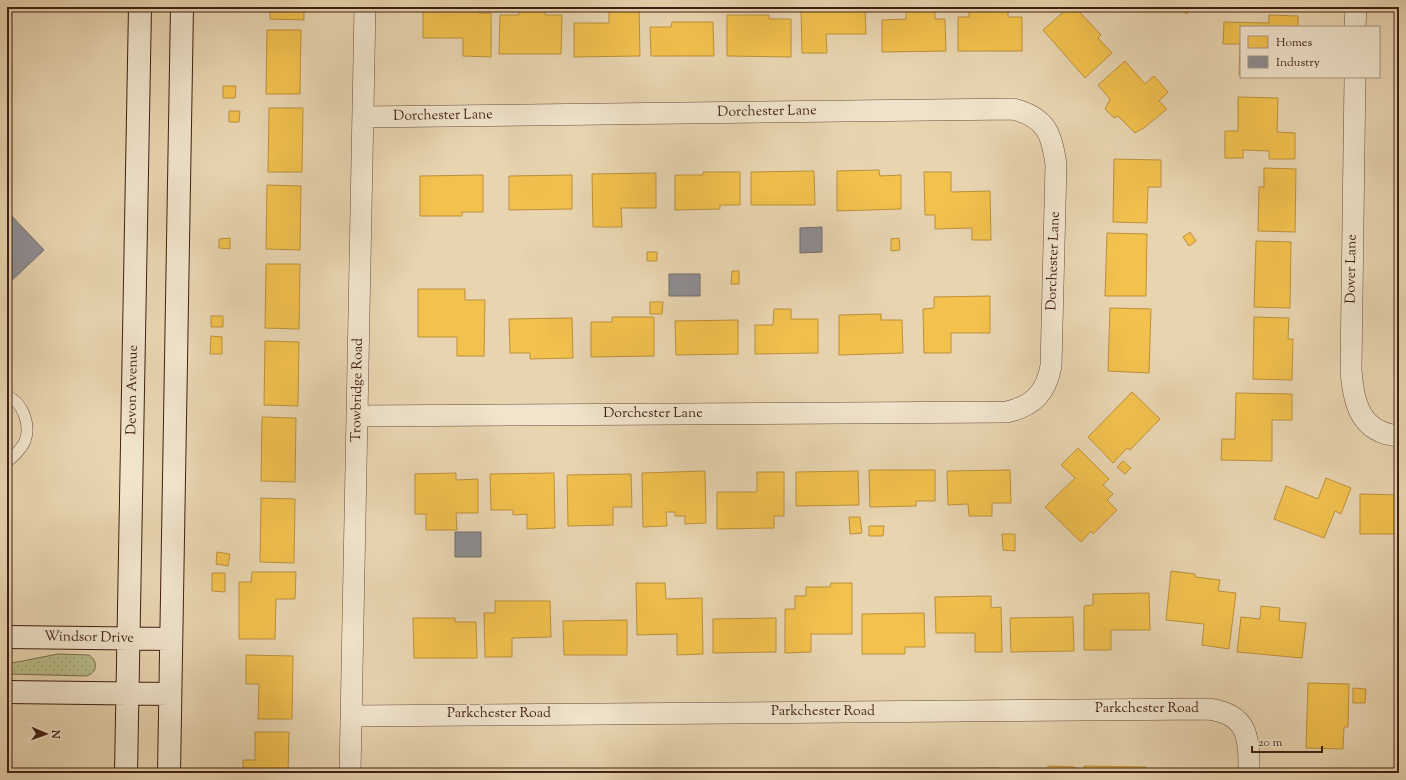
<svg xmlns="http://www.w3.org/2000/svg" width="1406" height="780" font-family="'Sorts Mill Goudy',serif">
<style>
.grass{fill:url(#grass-dots);stroke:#7c6e4e}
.homes{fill:#f2c14e;stroke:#bd903c}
.industry{fill:#8d8d92;stroke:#766c6c}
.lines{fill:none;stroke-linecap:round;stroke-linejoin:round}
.lane-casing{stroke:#6b4c3a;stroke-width:12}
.street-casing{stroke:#6b4c3a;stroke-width:22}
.secondary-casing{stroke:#411f12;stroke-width:24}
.lane{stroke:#f0e4cc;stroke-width:11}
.street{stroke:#f0e4cc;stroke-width:21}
.secondary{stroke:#f0e4cc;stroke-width:22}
.labels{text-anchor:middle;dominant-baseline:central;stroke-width:4;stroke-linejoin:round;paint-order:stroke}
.street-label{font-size:14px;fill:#411f12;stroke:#f0e4cc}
</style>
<defs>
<pattern id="grass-dots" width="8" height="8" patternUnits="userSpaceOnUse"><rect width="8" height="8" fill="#b8bd8a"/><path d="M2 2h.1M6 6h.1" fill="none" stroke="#9fa276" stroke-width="1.8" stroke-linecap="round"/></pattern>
</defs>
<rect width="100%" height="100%" fill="#e8d5b0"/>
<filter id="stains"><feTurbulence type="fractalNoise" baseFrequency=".005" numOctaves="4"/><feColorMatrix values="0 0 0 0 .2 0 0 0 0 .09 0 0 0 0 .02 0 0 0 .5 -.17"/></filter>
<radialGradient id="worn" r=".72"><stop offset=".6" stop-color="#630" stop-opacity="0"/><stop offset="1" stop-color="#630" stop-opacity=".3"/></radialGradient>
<path class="grass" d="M58,654L89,655C98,661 98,673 86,676L7,674V664Z"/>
<path class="homes" d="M270,7H304V20L270,19Z
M423,7H479V13H491V57L463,56V38H423Z
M519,7H545V15H562L561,54H499L500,15H519Z
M609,7H639L640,56L574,57V23H609Z
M809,7H865L866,34H826L827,53H802L801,9L809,8Z
M906,7H935V19H945L946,51L882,52V20L906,19Z
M969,7H1008V17H1022V51H958V17H969Z
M1069,7H1075L1101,35L1098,38L1112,53L1085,78L1043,30Z
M1180,7H1195L1186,14Z
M1263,7H1298V9H1263Z
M727,15H769V19H791V57L727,56Z
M1269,15L1298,16V27H1241V75H1239L1240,44H1223L1224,22L1269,23Z
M672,22H713L714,56H651L650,27H671Z
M267,30H301L300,94H266Z
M1125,61L1145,84L1154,76L1168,92L1159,101L1167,109L1145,127L1135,133L1118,116L1114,118L1105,109L1110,99L1098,85Z
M223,86H236L235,98H223Z
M1238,97L1278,98L1277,132L1295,133V159H1269V151L1243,150V158H1225V131H1238Z
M269,108H303L302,172H268Z
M229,111H240L239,122H229Z
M1114,159L1161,160V187H1148L1147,223L1113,222Z
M1264,168L1296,169L1295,232L1258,231L1259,187H1264Z
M879,170L880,176L901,175V209L837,211V171Z
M814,171L815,205H751V172Z
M703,172H740V205H720V209L675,210V175H703Z
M924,172H951V192L990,191L991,240H972V228L935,229V215H925Z
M656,173V208H621L622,227H593L592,174Z
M483,175V212H462V216H420V176Z
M572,175V209L509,210V176Z
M267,185L301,186L300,250L266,249Z
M1190,232L1196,241L1189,246L1183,237Z
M1107,233L1147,234L1146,296H1105Z
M230,238V249L219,248V239Z
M899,238L900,250L891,251V239Z
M1256,241L1291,242L1290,308L1254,307Z
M647,252H657V261H647Z
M266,264H300L299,329L265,328Z
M732,271H739V284H731Z
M418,289H465V300H485L484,356H457V337H418Z
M990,296V333H951V353H924L923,309L934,308V297Z
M650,302H663L662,314H650Z
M1110,308L1151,309L1149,373L1108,371Z
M774,309H791V319H818V353L755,354V325H773Z
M881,314V320H902L903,353L839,355V315Z
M211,316H223V327H211Z
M612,317H654V356L591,357V322H612Z
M1254,317L1289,318L1288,339H1293L1292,380L1253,379Z
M572,318L573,358L530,359V353H510L509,319Z
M738,320V354L676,355L675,321Z
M211,336L222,337V354H210Z
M265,341L299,342L298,406L264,405Z
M1132,392L1160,419L1130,450L1127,448L1113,463L1088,437Z
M1236,393L1292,394V420H1272V461L1221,460L1222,439H1235Z
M262,417L296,418L295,482L261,481Z
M1078,448L1109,479L1103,485L1113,494L1107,500L1117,510L1093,534L1091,531L1081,542L1045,507L1075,478L1061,465Z
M1123,461L1131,468L1125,474L1117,467Z
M869,470H935V501H916V506L870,507Z
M1010,470L1011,503H992V516H969L968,504L948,505L947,471Z
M705,471L706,523L685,524V516H675V512H666L667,526L643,527L642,473Z
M858,471L859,505L796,506V472Z
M757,472H784V516H774V528L717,529V492H757Z
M456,473V480L478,479V513H456L457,530H426V514H415V474Z
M554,473L555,528L527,529V514L513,515V510H491L490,474Z
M631,474L632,507H613V525L568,526L567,475Z
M1326,478L1351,488L1341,514L1335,511L1324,538L1274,519L1286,486L1318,499Z
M1360,494L1399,495V534H1360Z
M261,498L295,499L294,563L260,562Z
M849,517H860L862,533L850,534Z
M869,526H884L883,536H869Z
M1002,534H1015V551L1003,550Z
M217,552L230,554L228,566L216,564Z
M1171,571L1195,574V577L1220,580L1218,591L1236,593L1229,649L1202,645L1204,624L1166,620Z
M252,572H296L295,599H276L275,639H239V582H251Z
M212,573H225V592L212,591Z
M636,583H665L666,599L702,598L703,654L677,655V634L637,635Z
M831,583H852V634H811V652L785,653V609H795V596H806V587H830Z
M1149,593L1150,630H1111V650H1084V606L1093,605V594Z
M991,596V608L1001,607L1002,652H975V633H936L935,597Z
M495,601H550L551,637L512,638V657H485L484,613H495Z
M1261,606L1280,608L1279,621L1306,623L1302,658L1237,652L1241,617L1260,619Z
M924,613L925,647H905V654H862V614Z
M1073,617L1074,651L1011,652L1010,618Z
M413,618H455V622H476L477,658H414Z
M776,618V652L713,653V619Z
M627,620V655H564L563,621Z
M246,655L293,656L292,719H258L259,684H246Z
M1308,683L1349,684L1348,727H1344L1343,749L1306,748Z
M1353,688L1366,689L1365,703H1353Z
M255,732H289L288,773H243V760H255Z
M1048,766L1075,767V773H1048Z
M1084,766L1146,767V773H1084Z
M998,768V773H933V769Z
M883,769V773H857V770Z
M821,770H848V773H821Z
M475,771V773H431Z
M772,771V773H730V772Z"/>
<path class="industry" d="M7,211L44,250L7,285Z
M822,227V252L800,253V228Z
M669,274H700V296H669Z
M455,532H481V557H455Z"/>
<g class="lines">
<g class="lane-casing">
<path id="lane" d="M7,396C23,402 31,425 25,441C21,450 14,456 7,462"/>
</g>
<g class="street-casing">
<path id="street" d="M1355,27L1356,7
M1355,77L1351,369C1353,402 1360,433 1399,436
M357,416L1007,412C1033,406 1046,393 1051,366L1056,165C1052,134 1046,117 1013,109L363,117
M351,716L1208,709C1249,714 1249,738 1249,773
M350,773L365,7"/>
</g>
<g class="secondary-casing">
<path id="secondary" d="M7,637L171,639
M7,692L170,694
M126,773L140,7
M169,773L182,7"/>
</g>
<use href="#lane" class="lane"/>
<use href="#street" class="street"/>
<use href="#secondary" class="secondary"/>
</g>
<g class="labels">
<g class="street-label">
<text transform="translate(767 112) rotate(-1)">Dorchester Lane</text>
<text transform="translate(443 116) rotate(-1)">Dorchester Lane</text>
<text transform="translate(1054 261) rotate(-88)">Dorchester Lane</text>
<text transform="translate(1352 269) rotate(-89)">Dover Lane</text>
<text transform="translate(133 390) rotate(-89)">Devon Avenue</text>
<text transform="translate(358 390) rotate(-89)">Trowbridge Road</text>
<text x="653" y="414">Dorchester Lane</text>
<text transform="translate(89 638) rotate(1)">Windsor Drive</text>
<text x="1147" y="709">Parkchester Road</text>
<text x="823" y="712">Parkchester Road</text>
<text x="499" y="714">Parkchester Road</text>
</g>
</g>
<rect width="1406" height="780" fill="none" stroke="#e8d5b0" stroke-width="24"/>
<rect x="8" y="8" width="1390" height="764" fill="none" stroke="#411f12" stroke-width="2"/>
<rect x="12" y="12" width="1382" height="756" fill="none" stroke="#411f12"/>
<rect x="1240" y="26" width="140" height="52" fill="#f0e4cc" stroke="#aa9582"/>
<rect x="1248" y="36" width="20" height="12" fill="#f2c14e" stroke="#aa9582"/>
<text x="1276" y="46" font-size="12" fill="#411f12">Homes</text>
<rect x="1248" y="56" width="20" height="12" fill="#8d8d92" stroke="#aa9582"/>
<text x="1276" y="66" font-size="12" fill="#411f12">Industry</text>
<g transform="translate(46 734) rotate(92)" stroke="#f0e4cc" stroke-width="3" paint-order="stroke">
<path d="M0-3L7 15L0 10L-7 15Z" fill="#411f12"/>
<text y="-6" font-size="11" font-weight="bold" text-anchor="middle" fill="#411f12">N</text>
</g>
<path d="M1252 746v6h70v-6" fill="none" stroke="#411f12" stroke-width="2"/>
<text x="1258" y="746" font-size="12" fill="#411f12" stroke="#f0e4cc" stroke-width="3" paint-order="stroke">20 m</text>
<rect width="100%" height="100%" filter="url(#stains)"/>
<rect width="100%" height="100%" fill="url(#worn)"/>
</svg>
